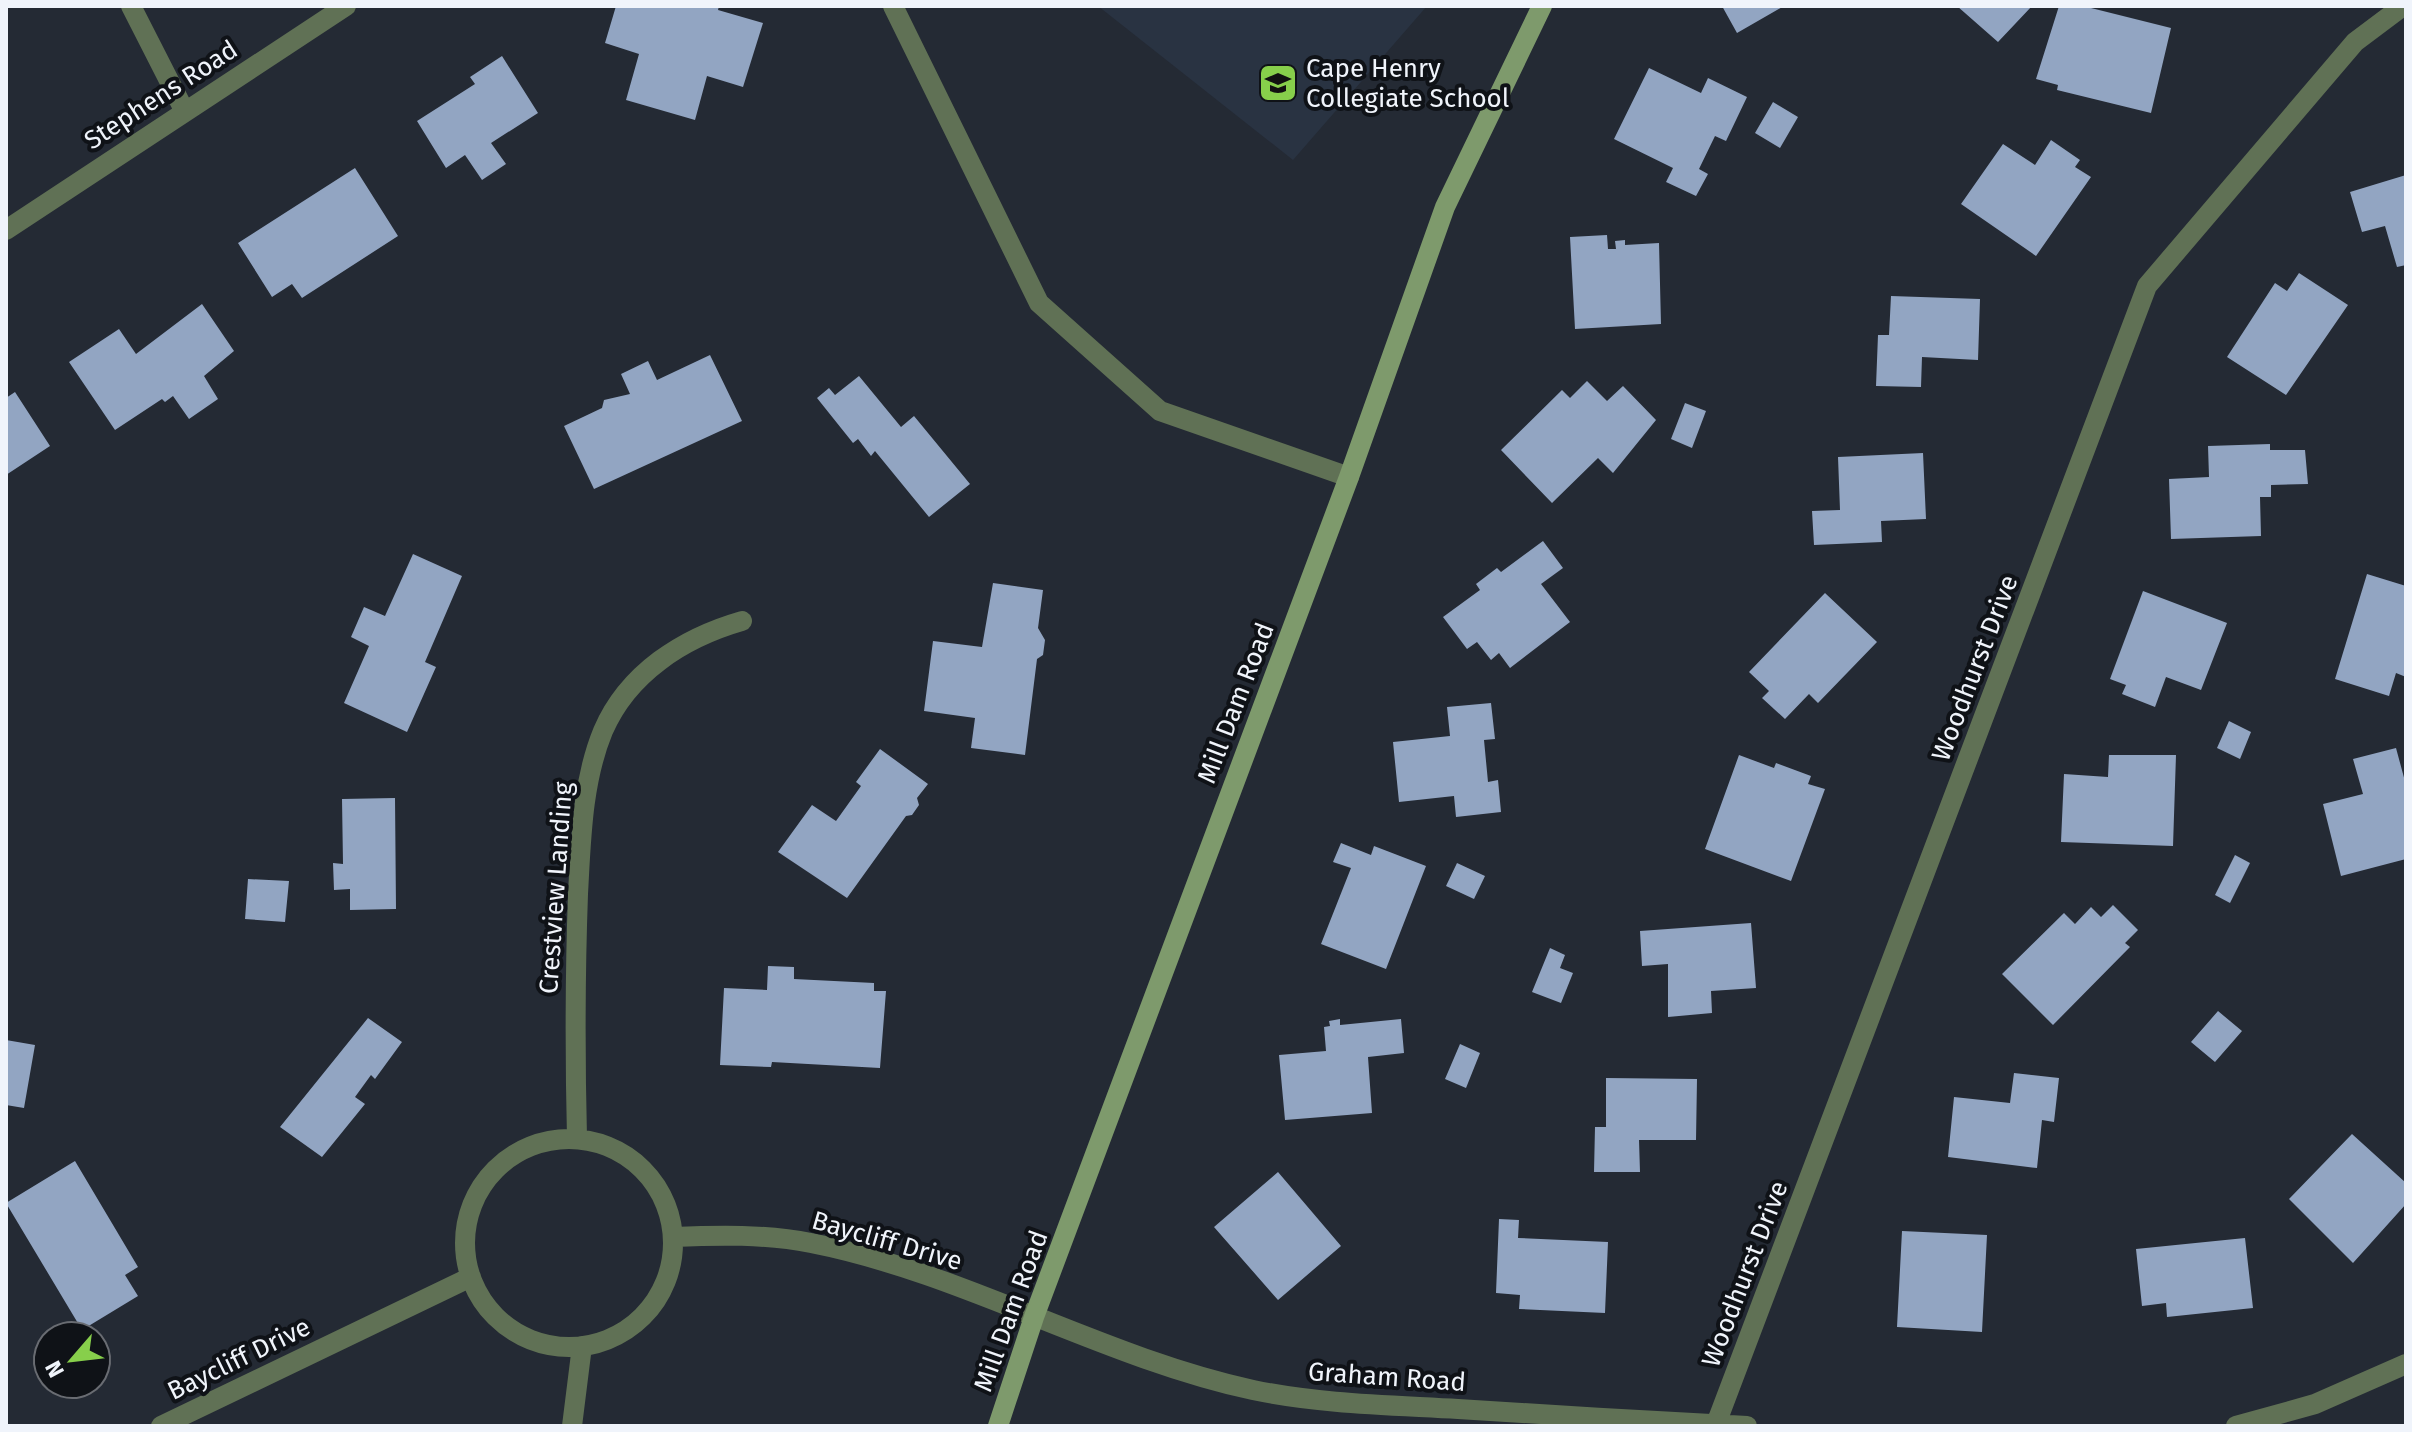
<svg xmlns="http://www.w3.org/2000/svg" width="2412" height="1432" font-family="'Fira Sans',sans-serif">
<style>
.built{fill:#293342}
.building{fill:#92a5c2}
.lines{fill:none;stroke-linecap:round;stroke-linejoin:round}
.street{stroke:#607155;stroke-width:20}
.secondary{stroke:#7e9a6c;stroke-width:20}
.labels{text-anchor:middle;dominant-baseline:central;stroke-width:8;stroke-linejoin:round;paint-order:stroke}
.poi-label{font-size:26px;fill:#f0f4fb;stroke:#0f1217;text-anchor:start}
.street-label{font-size:26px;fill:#f0f4fb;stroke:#0f1217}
</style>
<rect width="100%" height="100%" fill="#242a34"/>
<path class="built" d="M1098,6H1427L1293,160Z"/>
<path class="building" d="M616,6H719L718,10L763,23L743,87L707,76L695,120L626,100L639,54L605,43Z
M1722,6H1784L1737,33Z
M1957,6H2032L1998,42Z
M2059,6H2083L2171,28L2151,113L2057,90L2058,85L2036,79Z
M502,56L538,113L491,143L506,164L482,180L465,155L446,168L417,121L475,84L470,77Z
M1649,68L1701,93L1708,78L1747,97L1726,141L1715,136L1699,169L1708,174L1696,196L1666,182L1673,168L1614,139Z
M1773,102L1798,117L1780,148L1755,133Z
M2051,140L2080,160L2075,167L2091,177L2036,256L1961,204L2003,144L2035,165Z
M355,168L398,236L302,298L292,284L272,297L238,243Z
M2406,175V265L2397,267L2385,226L2362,232L2350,192Z
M1607,235L1608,249H1616L1615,241L1625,240V245L1659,243L1661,324L1575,329L1570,237Z
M2299,273L2348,305L2286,395L2227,357L2275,283L2287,291Z
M1891,296L1980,299L1978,360L1922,357L1921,387L1876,386L1878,335H1889Z
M202,304L234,351L204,376L218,399L189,419L173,396L165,402L162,399L115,430L69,362L119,329L136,354Z
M710,355L742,421L594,489L564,426L602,408L604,400L630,394L621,374L648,361L657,380Z
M859,376L901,427L914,416L970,484L929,517L875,451L871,456L858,439L853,443L817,398L829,388L835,395Z
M1587,381L1607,401L1623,386L1656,420L1613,473L1598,458L1552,503L1501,450L1562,390L1570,398Z
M15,392L50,446L6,475V398Z
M1685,403L1706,411L1692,448L1671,439Z
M2270,444V450H2305L2308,484L2271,485V497H2260L2261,536L2171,539L2169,479L2209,477L2208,446Z
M1923,453L1926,519L1881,521L1882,542L1814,545L1812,511L1840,510L1838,457Z
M1543,541L1563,568L1541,584L1570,622L1510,668L1499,653L1491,660L1477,642L1467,649L1443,617L1480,590L1476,584L1497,568L1501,572Z
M413,554L462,576L425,662L436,667L407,732L344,703L369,646L351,637L364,607L385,616Z
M2367,574L2406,586V677L2396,673L2389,696L2335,679Z
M993,583L1043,590L1038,628L1045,640L1043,655L1037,659L1025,755L971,748L975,718L924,711L933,641L982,647Z
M2143,591L2227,623L2201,690L2166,677L2155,707L2122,694L2126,685L2110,679Z
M1825,593L1877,642L1818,703L1809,694L1785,719L1762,698L1769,691L1749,672Z
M1491,703L1495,739L1484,740L1488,782L1498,780L1501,812L1456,817L1454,796L1399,802L1393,742L1450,736L1447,707Z
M2229,721L2251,732L2240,759L2217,748Z
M2396,748L2406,785V859L2341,876L2323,804L2363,794L2353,759Z
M880,749L928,784L917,798L919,805L912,815L906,816L847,898L778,852L812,805L836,821L861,786L856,782Z
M1739,755L1774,768L1776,763L1811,776L1808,784L1825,789L1791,881L1705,849Z
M2109,755H2176L2173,846L2061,842L2064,774L2108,777Z
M395,798L396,909L350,910V889L334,890L333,863L343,864L342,799Z
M1341,843L1371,855L1374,846L1426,866L1386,969L1321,944L1351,868L1333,862Z
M2235,855L2250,863L2230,903L2215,895Z
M1457,863L1485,876L1474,899L1446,886Z
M248,879L289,881L285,922L245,919Z
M2113,905L2138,930L2125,943L2130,947L2053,1025L2002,974L2064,913L2075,924L2091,907L2101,917Z
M1751,923L1756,988L1711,991L1712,1013L1668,1017V964L1642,966L1640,931Z
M1550,948L1565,955L1560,968L1573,973L1561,1003L1532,992Z
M768,966L794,967V979L874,983V991H886L880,1068L772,1062L771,1067L720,1065L724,988L767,990Z
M2218,1011L2242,1031L2215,1062L2191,1042Z
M368,1018L402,1042L375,1079L371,1075L355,1097L365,1104L322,1157L280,1127Z
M1340,1019V1025L1401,1019L1404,1053L1368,1057L1372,1113L1285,1120L1279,1055L1326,1051L1324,1027L1330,1026L1329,1021Z
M6,1040L35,1045L24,1108L6,1105Z
M1460,1044L1480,1053L1466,1088L1445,1079Z
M2014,1073L2059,1078L2054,1122L2042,1120L2037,1168L1948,1157L1954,1097L2010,1103Z
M1606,1078L1697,1079L1696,1140H1639L1640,1172H1594L1595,1127H1606Z
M2352,1134L2406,1183V1204L2353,1263L2289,1199Z
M75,1161L138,1267L125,1275L138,1296L82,1330L6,1203Z
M1278,1172L1341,1246L1278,1300L1214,1227Z
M1499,1219L1519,1220L1518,1238L1608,1242L1605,1313L1519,1309L1520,1295L1496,1293Z
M1902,1231L1987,1235L1982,1332L1897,1327Z
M2245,1238L2253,1308L2167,1317L2166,1303L2142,1306L2136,1249Z"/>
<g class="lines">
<path class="street" d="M131,6L184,110
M893,6L1039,303L1160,411L1349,477
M6,230L346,6
M577,1138C575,1056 575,976 578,894C581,840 582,782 603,731C628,673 683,638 742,621
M465 1243a104 104 0 1 1 208 0a104 104 0 1 1-208 0Z
M673,1237C719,1235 765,1234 811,1243C964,1273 1101,1357 1253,1390C1320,1404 1389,1405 1458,1409C1554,1415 1651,1421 1747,1426
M1716,1424L2147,286L2355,42L2403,6
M161,1426L471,1277
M572,1426L582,1346
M2236,1426L2315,1404L2406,1364"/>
<path class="secondary" d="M998,1426L1034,1317L1349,477L1445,207L1542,6"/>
</g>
<defs>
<g id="school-square" transform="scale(2)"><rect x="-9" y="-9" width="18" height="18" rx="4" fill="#87cf4b" stroke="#0f1217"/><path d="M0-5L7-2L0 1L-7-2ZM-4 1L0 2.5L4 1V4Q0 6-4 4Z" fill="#111"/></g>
</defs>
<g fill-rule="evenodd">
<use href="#school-square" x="1278" y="83"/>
</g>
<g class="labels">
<g class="poi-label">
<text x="1306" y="68">Cape Henry<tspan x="1306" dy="30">Collegiate School</tspan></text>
</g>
<g class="street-label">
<text transform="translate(161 95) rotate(-33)">Stephens Road</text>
<text transform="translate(1975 668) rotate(-69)">Woodhurst Drive</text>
<text transform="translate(1236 703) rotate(-69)">Mill Dam Road</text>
<text transform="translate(556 888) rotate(-86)">Crestview Landing</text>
<text transform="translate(887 1241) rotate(16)">Baycliff Drive</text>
<text transform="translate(1745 1274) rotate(-69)">Woodhurst Drive</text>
<text transform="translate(1011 1311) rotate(-70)">Mill Dam Road</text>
<text transform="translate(239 1359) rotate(-26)">Baycliff Drive</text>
<text transform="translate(1387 1377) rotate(4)">Graham Road</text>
</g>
</g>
<rect width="2412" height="1432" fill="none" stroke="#f0f4fb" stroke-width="16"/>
<g transform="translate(72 1360) rotate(242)"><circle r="38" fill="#0f1217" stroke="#696c72" stroke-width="2"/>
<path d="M0-6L14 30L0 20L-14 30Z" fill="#87cf4b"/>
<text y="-12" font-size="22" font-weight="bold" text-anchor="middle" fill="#f0f4fb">N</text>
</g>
</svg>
